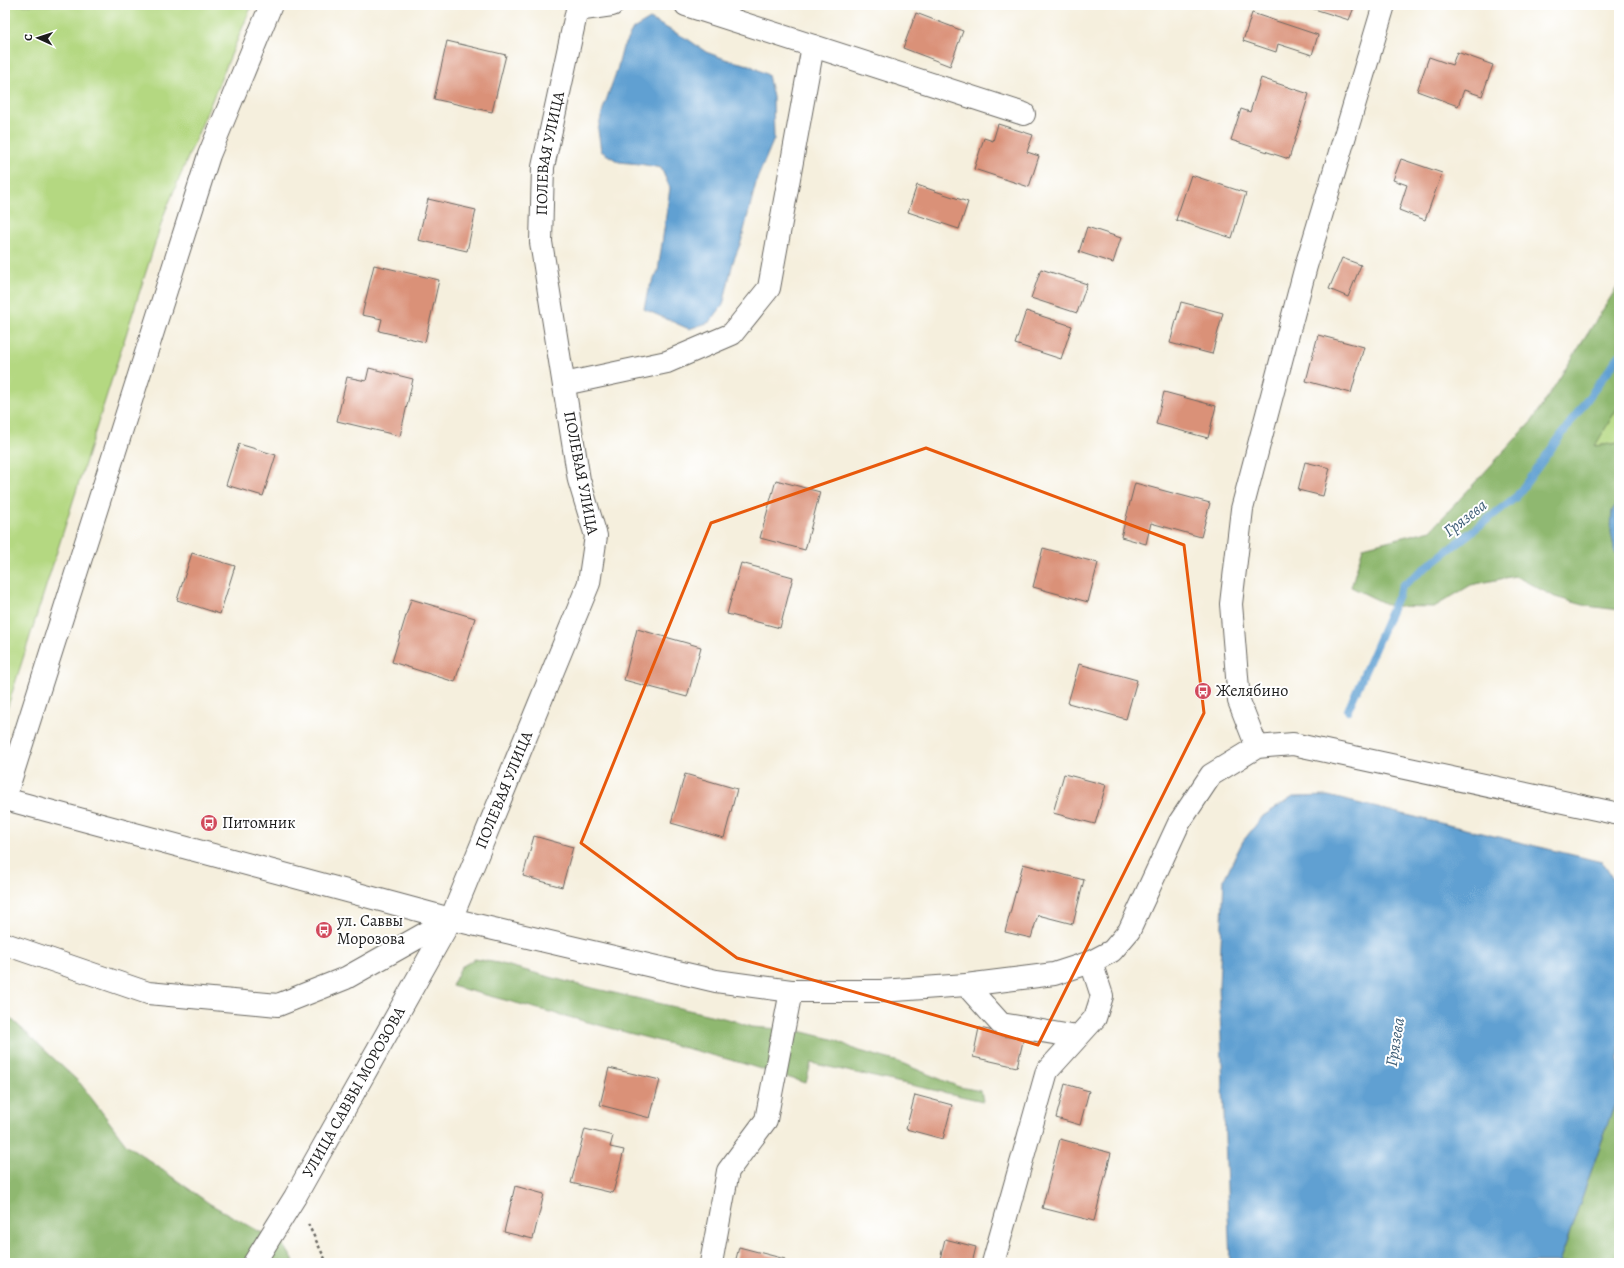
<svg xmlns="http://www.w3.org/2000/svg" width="1624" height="1268" font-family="Alegreya,serif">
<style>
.green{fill:#b4d881;stroke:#687a4e}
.forest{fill:#8fb86f;stroke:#566a46}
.water{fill:#60a0d2;stroke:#3e5e77}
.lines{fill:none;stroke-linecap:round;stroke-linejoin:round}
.stream{stroke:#60a0d2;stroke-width:8}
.building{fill:#da9178}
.minor-casing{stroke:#686660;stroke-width:24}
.path{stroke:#686660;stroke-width:2.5;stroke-dasharray:3 3;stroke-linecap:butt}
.minor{stroke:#fff;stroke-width:22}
.marked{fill:none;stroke:#e8590c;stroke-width:3;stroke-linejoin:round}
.labels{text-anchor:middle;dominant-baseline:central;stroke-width:4;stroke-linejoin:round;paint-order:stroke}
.street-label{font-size:16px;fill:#1c1c1c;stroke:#fff}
.poi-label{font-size:16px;fill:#1c1c1c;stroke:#fff;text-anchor:start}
.water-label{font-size:17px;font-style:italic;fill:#3e5e77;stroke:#fff}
</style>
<rect width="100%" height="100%" fill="#fff"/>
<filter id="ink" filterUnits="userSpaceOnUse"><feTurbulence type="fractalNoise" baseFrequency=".025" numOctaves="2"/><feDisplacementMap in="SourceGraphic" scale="8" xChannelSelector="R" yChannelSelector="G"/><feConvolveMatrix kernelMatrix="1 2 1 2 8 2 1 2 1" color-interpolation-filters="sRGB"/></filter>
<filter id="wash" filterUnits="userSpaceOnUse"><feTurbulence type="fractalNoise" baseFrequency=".012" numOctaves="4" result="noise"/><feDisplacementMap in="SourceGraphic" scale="16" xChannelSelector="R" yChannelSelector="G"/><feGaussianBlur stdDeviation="0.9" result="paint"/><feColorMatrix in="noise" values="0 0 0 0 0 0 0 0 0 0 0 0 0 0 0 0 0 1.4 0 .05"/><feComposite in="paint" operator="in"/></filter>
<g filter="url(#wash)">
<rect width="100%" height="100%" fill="#f5efdd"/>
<path class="green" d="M5,5H252L165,212L5,715Z
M1619,405V443L1594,446Z"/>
<path class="forest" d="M1619,284V405L1595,446L1619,443V500L1612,511L1615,552L1619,554V610L1587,606L1555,597L1515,576L1471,585L1434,607L1390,606L1351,587L1363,547L1431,530L1533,420Z
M475,959L498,963L579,985L732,1020L751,1027L795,1030L836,1040L856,1050L899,1062L959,1087L981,1091L983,1101L811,1063L806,1083L738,1062L452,986L461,967Z
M5,1013L80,1083L126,1144L210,1204L284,1245L295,1263H5Z
M1619,1092V1263H1559Z"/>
<path class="water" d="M650,19L689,40L706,52L728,60L749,65L768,75L773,97L774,139L757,179L741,242L733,262L723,305L710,322L689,329L644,309L648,290L658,271L670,188L661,168L640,164L619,162L601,151L598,130L603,109L617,70L623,47L633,29Z
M1619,500V554L1615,553L1611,532L1612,511Z
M1328,796L1602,862L1619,887V1092L1559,1263H1230L1219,986L1224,879L1243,841L1263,816L1293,797Z"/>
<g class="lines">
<path class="stream" d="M1348,710L1402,586L1516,497L1619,356"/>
</g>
<g id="blocks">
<path class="building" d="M1309,5H1355L1349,20L1308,7Z
M916,13L963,31L950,66L903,48Z
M1252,13L1318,35L1312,55L1278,44L1276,52L1243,41Z
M447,41L506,55L492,112L434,99Z
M1457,52L1493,65L1482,96L1464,90L1458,106L1417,91L1429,57L1452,65Z
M1261,78L1309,94L1289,159L1231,140L1241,109L1250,112Z
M998,124L1033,135L1027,152L1039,156L1029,187L974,169L984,138L993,141Z
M1401,159L1442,173L1425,220L1399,210L1407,185L1393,180Z
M1191,175L1246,193L1232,238L1176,220Z
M917,185L968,202L959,229L908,212Z
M428,199L476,210L467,251L418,240Z
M1087,227L1121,238L1113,263L1079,252Z
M1342,258L1361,265L1348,297L1329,289Z
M374,265L439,280L425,342L379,331L382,319L362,315Z
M1041,269L1087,284L1077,313L1031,298Z
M1181,302L1223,313L1212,354L1170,343Z
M1026,311L1072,326L1061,359L1015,344Z
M1318,335L1364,347L1351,393L1306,381Z
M369,368L413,379L400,436L337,421L347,377L366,381Z
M1164,392L1216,406L1208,438L1156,424Z
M239,444L276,455L263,496L226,485Z
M1305,462L1330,468L1323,496L1298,490Z
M776,480L820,492L805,550L760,538Z
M1135,483L1210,503L1201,537L1151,523L1146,544L1121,537Z
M1043,548L1098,563L1088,602L1033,587Z
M192,553L235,566L220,614L177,600Z
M741,563L793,577L780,628L727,614Z
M411,599L475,618L455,682L392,662Z
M637,629L701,647L687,697L624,680Z
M1079,664L1137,680L1126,719L1068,703Z
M685,774L737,789L724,838L671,823Z
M1064,774L1106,785L1095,824L1053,813Z
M534,836L573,847L562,887L523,876Z
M1023,864L1084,880L1073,924L1038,915L1031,938L1005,932Z
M979,1028L1024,1037L1017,1067L973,1057Z
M609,1068L660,1080L650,1118L600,1105Z
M1065,1084L1089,1091L1080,1125L1056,1118Z
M915,1095L952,1105L943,1139L906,1129Z
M585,1129L613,1136L610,1147L624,1150L613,1193L571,1183Z
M1060,1139L1111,1153L1094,1221L1042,1208Z
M515,1186L544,1194L533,1239L504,1232Z
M945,1239L976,1247L972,1263H939Z
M739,1247L785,1259L784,1263H735Z"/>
</g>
</g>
<g filter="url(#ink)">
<use href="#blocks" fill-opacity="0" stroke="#686660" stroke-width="1"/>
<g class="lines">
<g class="minor-casing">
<g id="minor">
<path d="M686,5L1024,114"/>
<path d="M577,10L612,5"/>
<path d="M564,384L667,362L732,334L769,288L813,46"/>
<path d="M1257,747L1239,701L1231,604L1242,509L1306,266L1384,5"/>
<path d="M5,797L209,155L271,5"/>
<path d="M5,799L451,919L716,981L791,991H881L966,985L1054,974L1091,962L1112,951L1129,931L1179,823L1211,775L1257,747L1293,744L1619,814"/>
<path d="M5,944L148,993L278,1005L346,978L451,919"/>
<path d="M966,985L1001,1024L1077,1037"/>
<path id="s1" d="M254,1263L295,1197L451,919L589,583L596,536L579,480L541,242L543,167L578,5"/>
<path d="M711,1263L728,1171L766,1120L791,991"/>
<path d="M993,1263L1047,1071L1095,1018L1102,996L1091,962"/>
</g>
</g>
<path class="path" d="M308,1224L327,1263"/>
<use href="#minor" class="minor"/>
</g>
</g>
<path class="marked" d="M926,448L1184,545L1204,713L1038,1045L737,958L581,843L711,523Z"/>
<defs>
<g id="bus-disc" transform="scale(0.9)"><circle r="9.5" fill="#d1495b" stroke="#fff"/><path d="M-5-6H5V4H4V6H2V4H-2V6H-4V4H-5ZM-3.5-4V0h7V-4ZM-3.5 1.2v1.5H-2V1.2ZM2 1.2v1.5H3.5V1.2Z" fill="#fff"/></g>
</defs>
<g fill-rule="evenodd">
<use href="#bus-disc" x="1203" y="691"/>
<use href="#bus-disc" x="209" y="823"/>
<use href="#bus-disc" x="324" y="930"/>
</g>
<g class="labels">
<g class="street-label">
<text stroke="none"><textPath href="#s1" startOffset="1196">ПОЛЕВАЯ УЛИЦА</textPath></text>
<text transform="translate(581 473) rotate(79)">ПОЛЕВАЯ УЛИЦА</text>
<text stroke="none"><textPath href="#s1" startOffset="536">ПОЛЕВАЯ УЛИЦА</textPath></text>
<text stroke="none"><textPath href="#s1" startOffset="198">УЛИЦА САВВЫ МОРОЗОВА</textPath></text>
</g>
<g class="poi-label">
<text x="1216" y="691">Желябино</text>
<text x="222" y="823">Питомник</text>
<text x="337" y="921">ул. Саввы<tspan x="337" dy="18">Морозова</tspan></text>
</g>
<g class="water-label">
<text transform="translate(1465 518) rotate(-38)">Грязева</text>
<text transform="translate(1395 1042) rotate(-81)">Грязева</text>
</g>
</g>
<rect width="1624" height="1268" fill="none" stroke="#fff" stroke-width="20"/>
<g transform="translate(38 38) rotate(273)" stroke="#ffffff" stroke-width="3" paint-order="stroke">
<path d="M0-3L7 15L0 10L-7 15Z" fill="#1c1c1c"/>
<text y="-6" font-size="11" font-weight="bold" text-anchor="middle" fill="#1c1c1c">С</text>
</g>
</svg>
